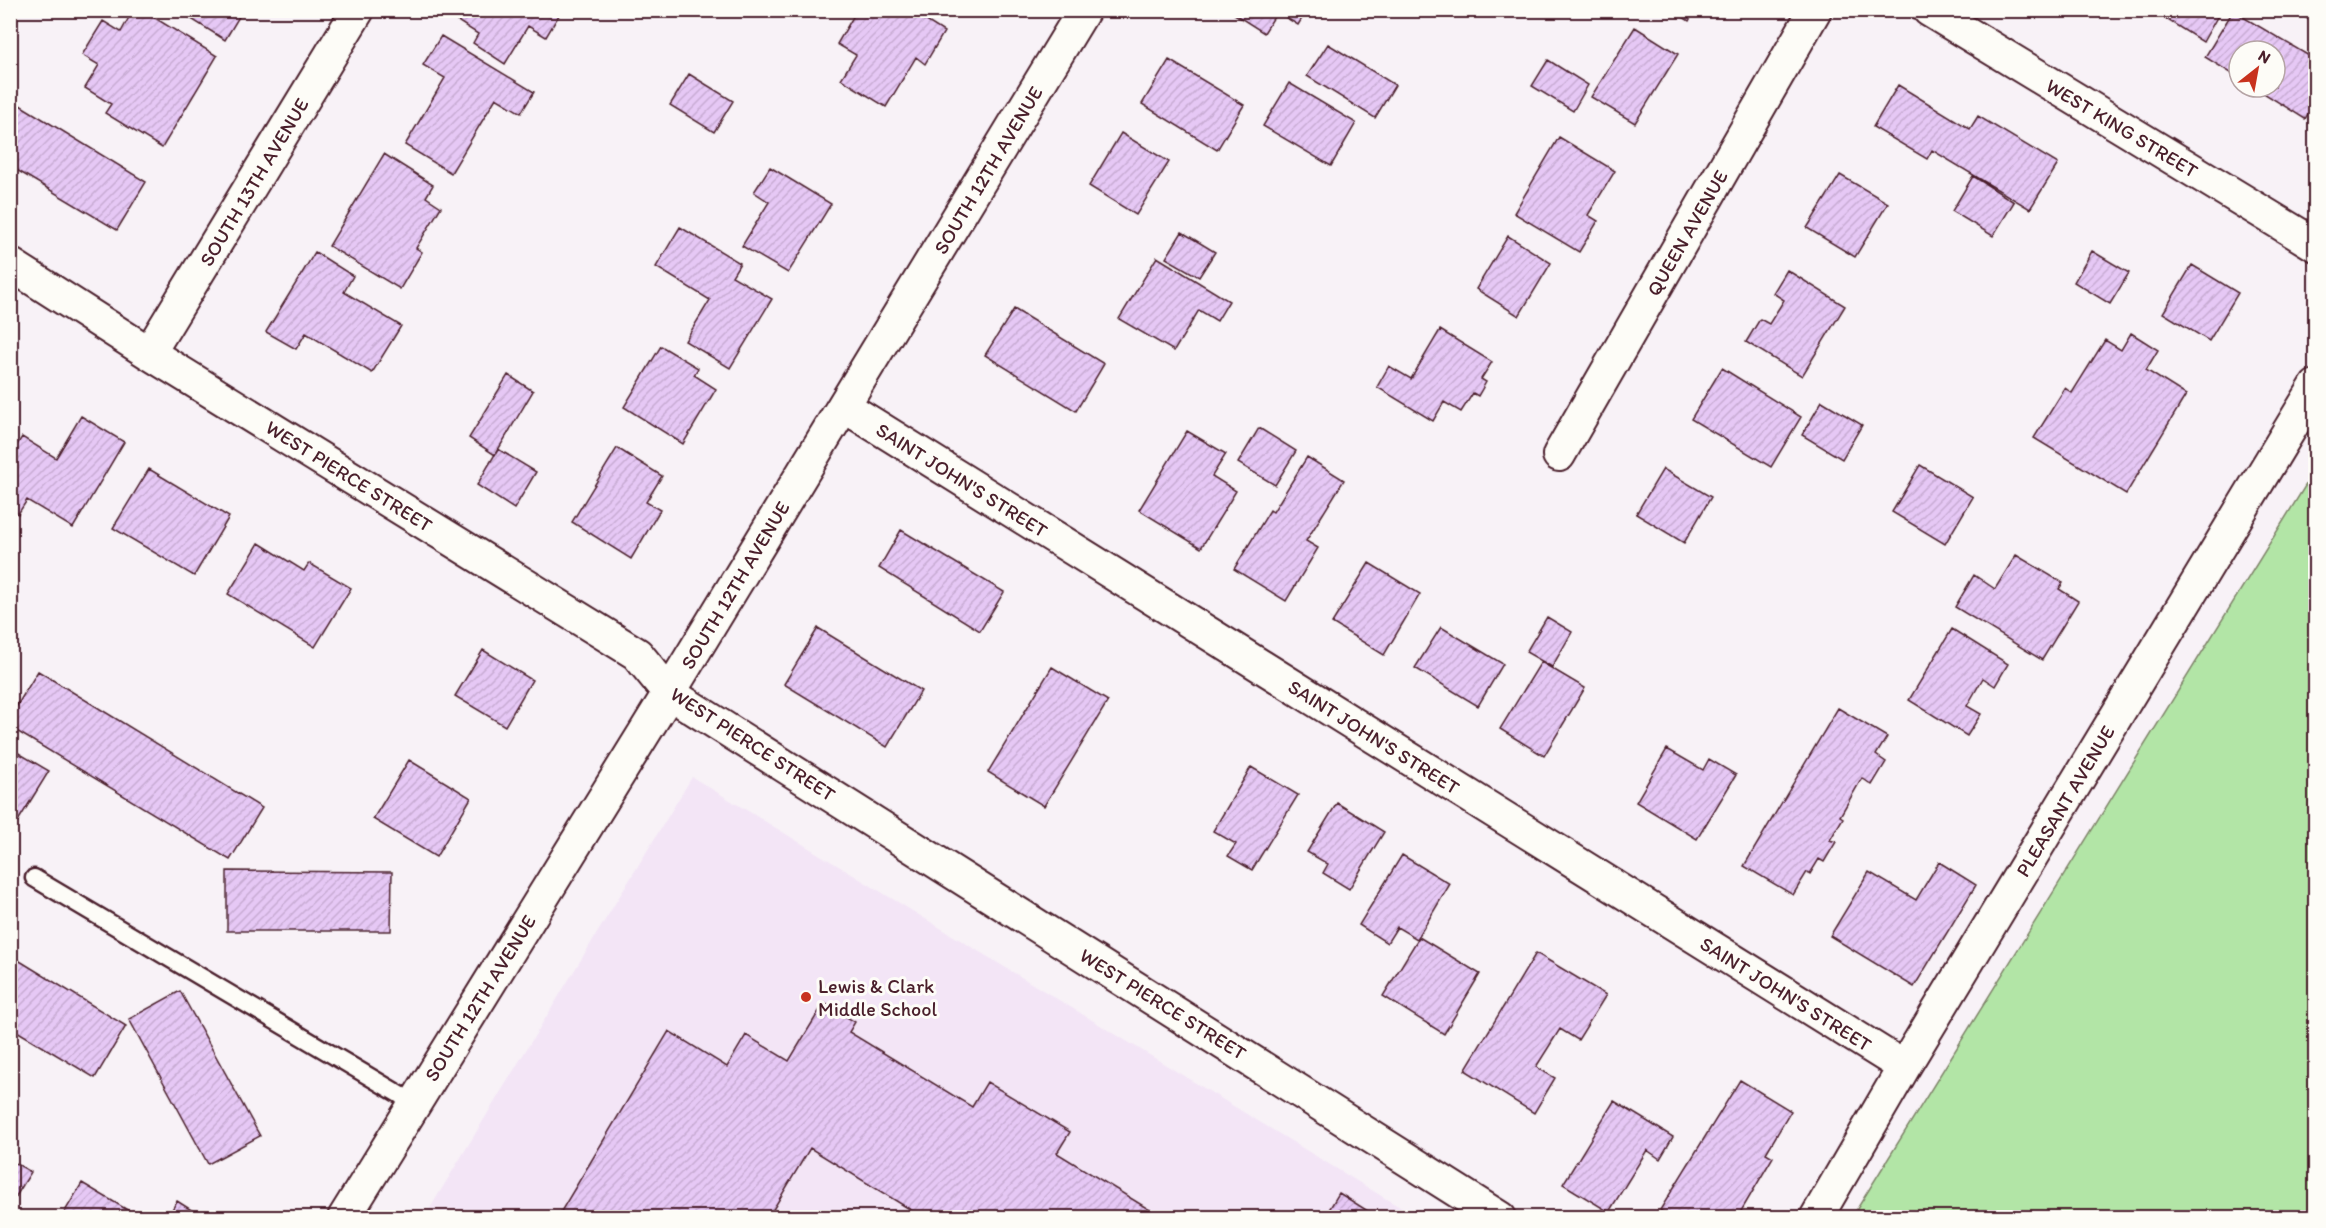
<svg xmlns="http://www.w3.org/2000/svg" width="2326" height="1228" font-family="Itim,sans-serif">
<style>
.built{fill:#f3e5f6}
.park{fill:#b2e5a6;stroke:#7e8268;stroke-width:1.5}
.building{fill:url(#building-hatch);stroke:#4a1f2b;stroke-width:1.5}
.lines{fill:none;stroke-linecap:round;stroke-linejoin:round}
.service-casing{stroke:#4a1f2b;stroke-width:21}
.minor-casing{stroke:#4a1f2b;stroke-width:36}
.service{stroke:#fdfcf7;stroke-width:16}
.minor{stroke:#fdfcf7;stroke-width:32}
.poi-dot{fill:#c8321e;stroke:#fdfcf7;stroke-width:2}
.labels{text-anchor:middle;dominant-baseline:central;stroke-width:6;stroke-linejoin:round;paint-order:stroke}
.street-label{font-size:20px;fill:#4a1f2b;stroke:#fdfcf7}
.poi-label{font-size:20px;fill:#4a1f2b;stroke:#fdfcf7;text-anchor:start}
</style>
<defs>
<pattern id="building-hatch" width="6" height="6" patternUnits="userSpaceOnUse" patternTransform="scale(1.5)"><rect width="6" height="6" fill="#e6c8f5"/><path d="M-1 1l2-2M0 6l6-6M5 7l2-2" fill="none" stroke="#c7abd2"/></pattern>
</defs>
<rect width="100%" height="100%" fill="#f8f2f7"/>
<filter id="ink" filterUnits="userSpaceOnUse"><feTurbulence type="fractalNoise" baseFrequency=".0167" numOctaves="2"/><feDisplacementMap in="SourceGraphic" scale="12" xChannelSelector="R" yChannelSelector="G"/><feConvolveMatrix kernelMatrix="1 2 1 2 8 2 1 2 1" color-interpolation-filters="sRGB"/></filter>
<g filter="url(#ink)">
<path class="built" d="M692,777L1416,1217L424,1218Z"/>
<path class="park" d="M2315,470V1217H1852Z"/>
<path class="building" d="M133,10H142L217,56L162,148L105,113L111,104L85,88L99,65L82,55L103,21L121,32Z
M177,10H243L225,40Z
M462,10H562L546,37L528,26L505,64L473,43L478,34L456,20Z
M857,10H909L944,32L925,64L916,57L886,107L841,79L856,55L837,44Z
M1228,10H1307L1298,25L1277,12L1264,33Z
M1672,10H1695L1689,21Z
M2171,10H2221L2203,42L2166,19Z
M2293,10H2316V24Z
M2233,11L2316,60V102L2305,119L2254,87H2275V51H2239V78L2205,57Z
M1635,27L1678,54L1635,123L1591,97Z
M441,36L534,92L521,113L496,98L451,173L405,145L445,78L423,65Z
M1328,44L1395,85L1375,118L1307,76Z
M1169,60L1244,105L1217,150L1142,104Z
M1548,60L1588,85L1573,111L1532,86Z
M689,74L733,101L714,132L670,105Z
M1289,83L1356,123L1331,166L1263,126Z
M1898,85L1970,129L1978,116L2058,164L2030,209L1932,150L1927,159L1873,127Z
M10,99L146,182L117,230L10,166Z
M1121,133L1169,162L1136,215L1089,186Z
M1559,137L1615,171L1588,215L1598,221L1579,252L1514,213Z
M384,154L433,185L426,197L441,207L416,248L422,252L400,289L329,246Z
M770,167L831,204L788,273L742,246L769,202L754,192Z
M1840,175L1888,203L1855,257L1807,228Z
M1973,176L2014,202L1993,236L1952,211Z
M680,227L740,263L732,276L772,299L730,368L685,341L710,300L656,267Z
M1182,232L1215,252L1199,277L1166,258Z
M1508,236L1551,263L1519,316L1476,289Z
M2092,251L2129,273L2110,304L2074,282Z
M315,252L353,276L344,292L401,326L372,373L306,333L296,349L266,332Z
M1157,257L1229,301L1217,321L1199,310L1174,351L1119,319Z
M2192,265L2238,293L2209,341L2163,313Z
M1787,270L1845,306L1802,376L1746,342L1760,319L1769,324L1784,300L1773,293Z
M1014,309L1104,364L1076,411L985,355Z
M1440,330L1492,362L1481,379L1486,382L1478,396L1473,393L1461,412L1444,402L1433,421L1377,387L1389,366L1411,379Z
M2131,333L2158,350L2146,370L2186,395L2126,494L2034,438L2065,388L2072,393L2105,340L2121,350Z
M661,346L698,368L694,375L716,389L683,444L624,407Z
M1722,368L1801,417L1771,467L1691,419Z
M508,375L533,391L495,455L469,438Z
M1822,401L1862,425L1842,459L1802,435Z
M81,416L124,442L73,528L27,500L18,514L10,510V456L22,437L56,458Z
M1259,428L1296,451L1275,485L1238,463Z
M1187,431L1226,454L1212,476L1236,491L1201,548L1139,510Z
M617,448L662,476L646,502L660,510L631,559L572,522Z
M498,449L536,472L514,509L477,485Z
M1307,457L1344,480L1306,541L1318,548L1286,601L1234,569L1270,510L1273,512Z
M1920,465L1973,497L1945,544L1892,512Z
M149,469L229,517L194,576L113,528Z
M1663,469L1711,497L1684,543L1636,514Z
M901,530L1004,592L980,631L879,568Z
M259,543L304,571L309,563L351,588L315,647L228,594Z
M2016,555L2063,583L2059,589L2078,601L2042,660L1955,607L1974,575L1995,589Z
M1369,563L1420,594L1384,655L1332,623Z
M1547,617L1572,632L1552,667L1526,652Z
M1441,627L1503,664L1478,706L1415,668Z
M818,628L921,691L887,747L784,684Z
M1952,629L2008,664L1995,686L1983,678L1967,706L1981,714L1967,736L1909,700Z
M483,650L532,680L505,726L455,696Z
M1541,662L1585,688L1544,756L1500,729Z
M1052,667L1108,701L1044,806L988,772Z
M38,671L262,808L230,860L10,727V717Z
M1838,708L1887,737L1876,755L1886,762L1872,785L1862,778L1840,816L1843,818L1830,840L1836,842L1824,862L1819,859L1810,874L1807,872L1793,895L1744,866Z
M10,748L49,771L10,834Z
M1667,749L1703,770L1709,759L1736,775L1697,839L1636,802Z
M409,760L471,798L436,857L373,819Z
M1251,767L1298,795L1252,870L1228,856L1236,844L1213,831Z
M1337,803L1384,832L1349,889L1323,873L1328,864L1307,852Z
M1402,855L1450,884L1417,939L1397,927L1387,943L1359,925Z
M1939,862L1976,885L1914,987L1830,936L1869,872L1916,900Z
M227,871L392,872L391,931H227Z
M1419,937L1480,974L1444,1034L1383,996Z
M1536,953L1606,995L1578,1040L1560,1029L1536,1067L1555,1078L1534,1113L1465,1070Z
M10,955L126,1026L95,1078L10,1027Z
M180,991L260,1136L208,1164L129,1019Z
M824,1003L855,1022L849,1032L972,1107L987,1082L1070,1132L1057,1153L1163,1218H924L810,1148L768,1218H557L669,1031L727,1067L746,1035L789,1061Z
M1740,1080L1791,1111L1766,1153L1773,1157L1737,1218H1672L1660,1210Z
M1614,1101L1673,1137L1660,1159L1647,1150L1609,1212L1563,1184Z
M10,1160L31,1172L10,1206Z
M82,1183L136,1215L134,1218H61Z
M1339,1193L1379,1218H1324Z
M177,1201L204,1218H167Z"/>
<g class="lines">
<g class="service-casing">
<path id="service" d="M34,878L414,1103"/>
</g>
<g class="minor-casing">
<path id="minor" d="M1929,10L2316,245
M10,264L149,353L637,654L669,693L1500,1218
M149,353L358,10
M844,406L1904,1067
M1559,455L1815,10
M344,1218L669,693L1084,10
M1816,1218L1904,1067L2316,386"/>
</g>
<use href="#service" class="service"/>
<use href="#minor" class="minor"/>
</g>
</g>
<circle class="poi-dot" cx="806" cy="997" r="6"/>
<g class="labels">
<g class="street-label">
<text transform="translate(2122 128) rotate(31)">WEST KING STREET</text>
<text transform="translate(988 170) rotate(-59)">SOUTH 12TH AVENUE</text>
<text transform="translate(254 182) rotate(-59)">SOUTH 13TH AVENUE</text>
<text transform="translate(1687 233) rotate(-60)">QUEEN AVENUE</text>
<text transform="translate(349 476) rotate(32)">WEST PIERCE STREET</text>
<text transform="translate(962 480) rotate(32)">SAINT JOHN'S STREET</text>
<text transform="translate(735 585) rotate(-59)">SOUTH 12TH AVENUE</text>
<text transform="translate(1374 737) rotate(32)">SAINT JOHN'S STREET</text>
<text transform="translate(753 744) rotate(33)">WEST PIERCE STREET</text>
<text transform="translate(2065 801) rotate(-59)">PLEASANT AVENUE</text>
<text transform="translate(1786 994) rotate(32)">SAINT JOHN'S STREET</text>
<text transform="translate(480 998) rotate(-58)">SOUTH 12TH AVENUE</text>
<text transform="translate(1163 1004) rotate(32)">WEST PIERCE STREET</text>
</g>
<g class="poi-label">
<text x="818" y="986">Lewis &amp; Clark<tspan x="818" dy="23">Middle School</tspan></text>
</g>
</g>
<rect width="2326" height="1228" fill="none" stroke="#fdfcf7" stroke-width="36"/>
<rect x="18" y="18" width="2290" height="1192" fill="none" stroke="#4a1f2b" stroke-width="2" filter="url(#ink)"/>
<g transform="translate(2257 69) rotate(31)"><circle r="28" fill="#fdfcf7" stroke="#b5a4a5" stroke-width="1.5"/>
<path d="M0-4.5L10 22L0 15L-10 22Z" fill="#c8321e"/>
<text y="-9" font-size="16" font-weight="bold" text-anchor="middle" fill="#4a1f2b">N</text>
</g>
</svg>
